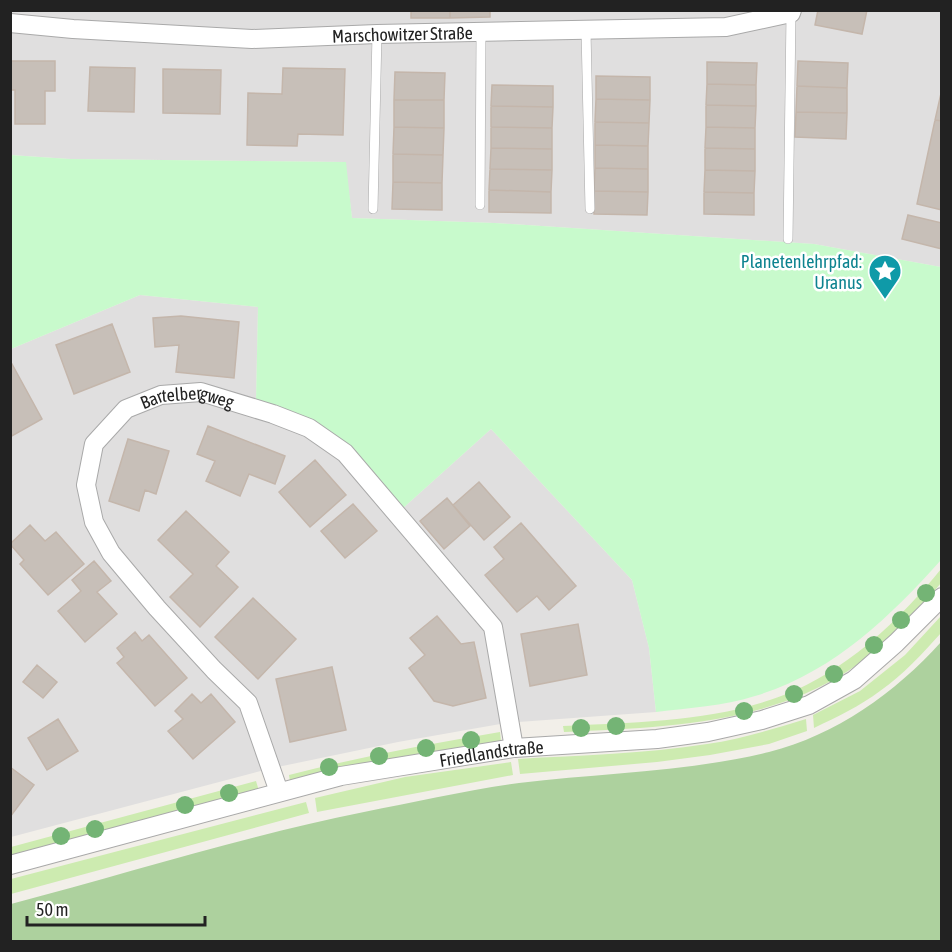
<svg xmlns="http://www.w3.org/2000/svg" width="952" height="952" font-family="'Asap Condensed',sans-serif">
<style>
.residential{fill:#e0dfdf}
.grass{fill:#cdebb0}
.forest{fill:#add19e}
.park{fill:#c8facc}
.building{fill:#c7bfb8;stroke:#c4b6ab;stroke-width:1.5}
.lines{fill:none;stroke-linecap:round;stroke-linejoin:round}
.service-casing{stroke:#a9a9a9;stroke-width:10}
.minor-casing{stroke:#a9a9a9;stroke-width:20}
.service{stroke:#fff;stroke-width:9}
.minor{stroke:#fff;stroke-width:18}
.tree{fill:#74b475}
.labels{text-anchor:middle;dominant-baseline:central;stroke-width:5;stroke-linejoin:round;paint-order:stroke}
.street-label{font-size:18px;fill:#222;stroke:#fff}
.culture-label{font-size:18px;fill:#0d838f;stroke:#fff;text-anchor:end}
</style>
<rect width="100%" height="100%" fill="#f2efe9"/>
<path class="residential" d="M10,11H941V267L814,244L495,223L352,218L345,162L70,159L11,155Z
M140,295L258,307L256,401L305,432L402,509L491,429L632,580L649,648L656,712L506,723L398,742L268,769L11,837V349Z"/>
<path class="grass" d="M941,569V583C914,615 883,648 848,671C763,725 662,727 564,732L563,726C640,722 724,722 796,690C855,663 901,618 941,569Z
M941,616V633C923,653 903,675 880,691C860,706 837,717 814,728L813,715L860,691L905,655Z
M806,719L807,731L769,744L710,755L657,762L520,774L518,759C581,755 645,754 707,744C741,739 773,729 806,719Z
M500,732L501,741L405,756L290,782L289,775C359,757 429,744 500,732Z
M511,762L513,775L317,812L315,798L405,777Z
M256,781L259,791L11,858V847Z
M306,802L309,813L11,894V879Z"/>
<path class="forest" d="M941,642V941H11V904C128,873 245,836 364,812C415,802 468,790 519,783C602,773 687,772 769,752C836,735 895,693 941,642Z"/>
<path class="park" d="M10,155L70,159L346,162L352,218L495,223L814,244L941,267V560C889,618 832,673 755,696C723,706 689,708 656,712L649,648L632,580L491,429L402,509L355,454L256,401L258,307L140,295L11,349Z"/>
<path class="building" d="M411,10H450V18H411Z
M450,10H490V17L450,18Z
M818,10H867L862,34L815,25Z
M10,61H55V91H45V124H15V90H10Z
M798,61L848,63L847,88L797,86Z
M707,62L757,63L756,85L707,84Z
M90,67L135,68L134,112L88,111Z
M283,68L345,69L343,135L298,134L297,146L247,145L248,93L282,94Z
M163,69L221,70L220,114L163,113Z
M395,72L445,73L444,100H394Z
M596,76L650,77V100L596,99Z
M707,84L756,85V106L706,105Z
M492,85L553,86V107L491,106Z
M797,86L847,88V113L796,112Z
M942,89V121L935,120Z
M596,99L650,100L649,123L595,122Z
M394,100H444V128L394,127Z
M706,105L756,106L755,128L706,127Z
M491,106L553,107L552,128L491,127Z
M796,112L847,113L846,139L795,137Z
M935,120L942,121V210L917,204Z
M595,122L649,123L648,146L595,145Z
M394,127L444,128L443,155L393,154Z
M491,127L552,128V149L491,148Z
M706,127L755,128V149L705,148Z
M595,145L648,146V169L595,168Z
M491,148L552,149V170L490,169Z
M705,148L755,149V171L705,170Z
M393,154L443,155L442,183L393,182Z
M595,168L648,169V192L594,191Z
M490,169L552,170L551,192L489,190Z
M705,170L755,171L754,193L704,192Z
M393,182L442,183V210L392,209Z
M489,190L551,192V213L489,212Z
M594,191L648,192L647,215L594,214Z
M704,192L754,193V215L704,214Z
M908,215L942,223V249L902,239Z
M181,316L239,322L234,378L176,372L179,345L155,347L153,318Z
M112,324L130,372L74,394L56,345Z
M12,364L42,419L10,437V365Z
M208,426L285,456L275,484L249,474L240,496L206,481L215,461L197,454Z
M128,439L169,451L156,494L145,490L139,511L109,501Z
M315,460L346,495L310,527L279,492Z
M479,482L510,517L484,540L453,505Z
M447,498L470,526L444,549L420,521Z
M353,504L377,531L345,558L321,531Z
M186,511L229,552L216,566L238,587L200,627L170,597L193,574L158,540Z
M521,523L576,586L549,610L537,596L517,612L485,575L504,559L494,547Z
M30,525L45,541L56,532L84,564L48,595L20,564L24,560L10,544Z
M94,561L111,581L97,592L117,614L85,642L58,611L81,591L72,580Z
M253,598L296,639L258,679L215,637Z
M437,616L461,644L474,642L486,698L453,706L434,701L409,668L425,655L410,638Z
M578,624L587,675L530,686L521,634Z
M135,632L142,641L149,635L187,678L155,706L117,663L124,657L117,648Z
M37,665L57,682L43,698L23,682Z
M332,667L346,730L290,742L276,679Z
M192,694L201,703L211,694L235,722L193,759L168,731L183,719L175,711Z
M58,719L78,751L47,770L28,738Z
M10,767L34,785L10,817Z"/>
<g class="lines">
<g class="service-casing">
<path id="service" d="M586,31L590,209
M480,205L481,33
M373,209L377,34
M788,239L791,13"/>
</g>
<g class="minor-casing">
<g id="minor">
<path id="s1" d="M10,23L73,29L252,39L377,34L726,27L791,13L792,10"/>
<path id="s2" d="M279,792L248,703L214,670L157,608L111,553L94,522L86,485L94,444L126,409L161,395L201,392L273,414L309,428L345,453L493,627L514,748"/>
<path id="s3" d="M10,865L341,776L514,748L657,739L708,732L762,720L809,705L854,680L896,643L942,597"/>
</g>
</g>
<use href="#service" class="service"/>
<use href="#minor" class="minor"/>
</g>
<g class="tree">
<circle cx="926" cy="593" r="9"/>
<circle cx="901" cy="620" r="9"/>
<circle cx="874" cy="645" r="9"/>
<circle cx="834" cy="674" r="9"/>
<circle cx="794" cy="694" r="9"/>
<circle cx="744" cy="711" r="9"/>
<circle cx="616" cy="726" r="9"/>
<circle cx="581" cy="728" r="9"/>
<circle cx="471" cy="740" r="9"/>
<circle cx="426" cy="748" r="9"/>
<circle cx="379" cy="756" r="9"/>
<circle cx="329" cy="767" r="9"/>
<circle cx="229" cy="793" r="9"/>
<circle cx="185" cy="805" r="9"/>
<circle cx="95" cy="829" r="9"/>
<circle cx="61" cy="836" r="9"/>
</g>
<defs>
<g id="sight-pin" transform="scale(1.725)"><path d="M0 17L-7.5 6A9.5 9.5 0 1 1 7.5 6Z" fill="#0f9aa8" stroke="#fff"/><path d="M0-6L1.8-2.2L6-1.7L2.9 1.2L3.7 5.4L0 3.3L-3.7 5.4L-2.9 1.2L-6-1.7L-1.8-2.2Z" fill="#fff"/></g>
</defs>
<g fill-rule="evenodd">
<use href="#sight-pin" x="885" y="271"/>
</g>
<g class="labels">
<g class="street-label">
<text stroke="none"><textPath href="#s1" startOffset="393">Marschowitzer Straße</textPath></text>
<text stroke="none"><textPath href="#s2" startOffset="524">Bartelbergweg</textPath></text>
<text stroke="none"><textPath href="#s3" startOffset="495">Friedlandstraße</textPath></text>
</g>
<g class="culture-label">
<text x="862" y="261">Planetenlehrpfad:<tspan x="862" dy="21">Uranus</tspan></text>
</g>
</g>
<rect width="952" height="952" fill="none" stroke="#222222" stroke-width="24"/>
<path d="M27 916v9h178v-9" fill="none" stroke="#222222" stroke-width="3"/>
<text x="36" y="916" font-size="18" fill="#222222" stroke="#ffffff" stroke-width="4.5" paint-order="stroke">50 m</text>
</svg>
